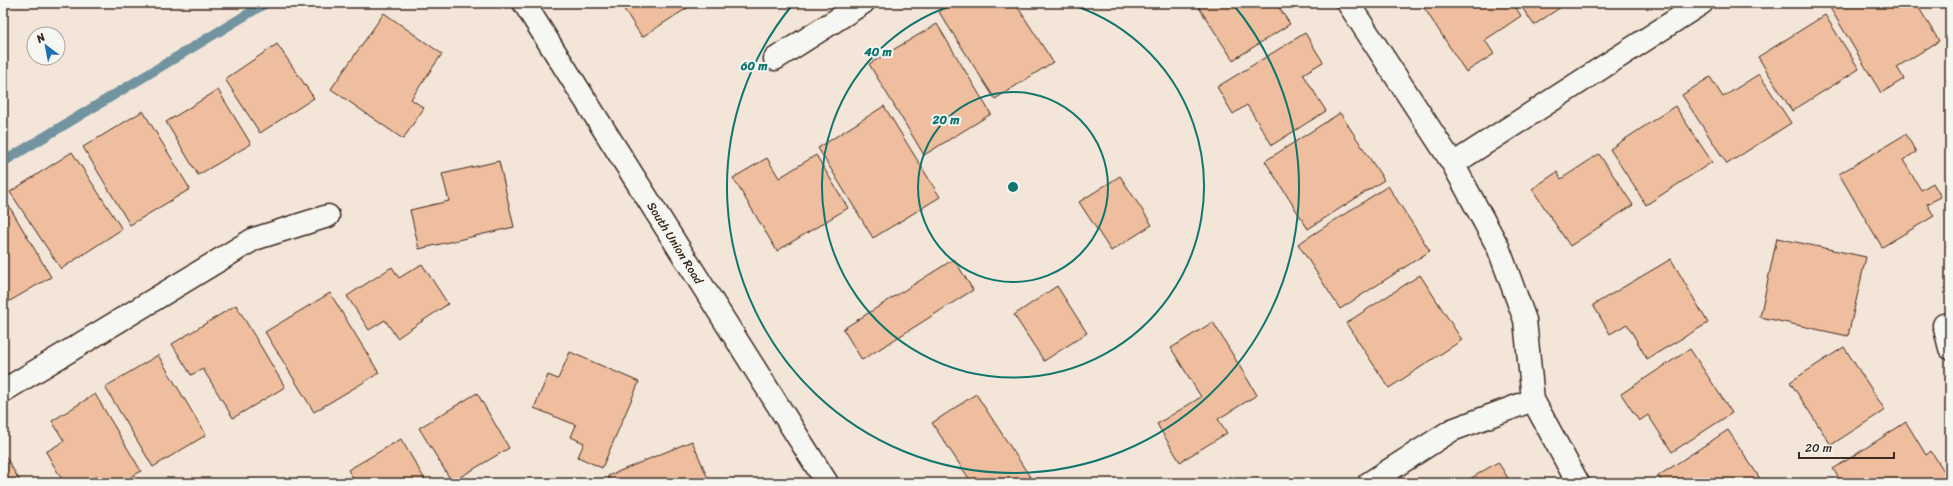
<svg xmlns="http://www.w3.org/2000/svg" width="1953" height="486" font-family="Sriracha,sans-serif">
<style>
.lines{fill:none;stroke-linecap:round;stroke-linejoin:round}
.stream{stroke:#7294a1;stroke-width:10}
.building{fill:#eebe9e;stroke:#3b2a1e}
.street-casing{stroke:#3b2a1e;stroke-width:25}
.secondary-casing{stroke:#3b2a1e;stroke-width:25}
.street{stroke:#f6f6f2;stroke-width:22}
.secondary{stroke:#f6f6f2;stroke-width:22}
.ring{fill:none;stroke:#0f766e;stroke-width:2}
.labels{text-anchor:middle;dominant-baseline:central;stroke-width:4;stroke-linejoin:round;paint-order:stroke}
.street-label{font-size:12px;fill:#3b2a1e;stroke:#f6f6f2}
.centre{fill:#0f766e;stroke:#f6f6f2;stroke-width:2}
.ring-label{font-size:12px;text-anchor:middle;font-weight:bold;fill:#0f766e;stroke:#f6f6f2;stroke-width:4;stroke-linejoin:round;paint-order:stroke}
</style>
<rect width="100%" height="100%" fill="#f4e5d9"/>
<filter id="ink" filterUnits="userSpaceOnUse"><feTurbulence type="fractalNoise" baseFrequency=".025" numOctaves="2"/><feDisplacementMap in="SourceGraphic" scale="8" xChannelSelector="R" yChannelSelector="G"/><feConvolveMatrix kernelMatrix="1 2 1 2 8 2 1 2 1" color-interpolation-filters="sRGB"/></filter>
<g filter="url(#ink)">
<g class="lines">
<path class="stream" d="M3,162L266,3"/>
</g>
<path class="building" d="M620,3H695L642,37Z
M954,3H1015L1053,62L995,99L939,12Z
M1196,3H1276L1290,24L1233,60Z
M1421,3H1513L1521,16L1485,40L1494,54L1466,72Z
M1519,3H1567L1534,25Z
M1834,3H1916L1939,41L1897,67L1904,79L1881,93L1829,6Z
M384,13L442,54L411,99L424,108L403,139L331,89Z
M1825,15L1859,69L1792,111L1758,57Z
M937,24L991,114L924,155L869,64Z
M1305,33L1323,62L1303,74L1326,111L1272,145L1247,105L1233,114L1217,87Z
M277,44L314,98L260,133L225,79Z
M1759,74L1791,123L1727,164L1682,95L1710,77L1723,97Z
M218,90L251,144L198,175L166,122Z
M884,106L940,197L873,238L818,148Z
M1675,106L1712,162L1646,205L1610,149Z
M143,111L190,189L130,225L83,147Z
M1340,113L1384,180L1308,229L1265,161Z
M1906,134L1916,152L1903,160L1921,190L1933,183L1941,197L1927,204L1934,216L1882,247L1839,174Z
M72,152L122,229L61,269L10,192Z
M1599,154L1633,205L1570,246L1532,189L1557,172L1561,179Z
M816,155L848,208L777,251L733,178L767,158L779,178Z
M499,161L514,227L419,249L410,210L449,201L442,174Z
M1120,176L1152,225L1111,251L1079,202Z
M1388,186L1430,251L1340,309L1298,244Z
M9,206L51,277L3,305V210Z
M1777,238L1866,257L1848,336L1760,317Z
M954,259L973,290L862,360L843,329Z
M1671,259L1708,323L1647,359L1627,324L1610,334L1593,305Z
M422,264L448,304L397,338L385,320L369,330L347,296L392,267L399,278Z
M1420,275L1462,340L1389,388L1346,323Z
M1057,286L1087,333L1044,361L1014,315Z
M330,293L379,373L314,412L265,332Z
M236,305L285,387L233,418L203,369L191,375L172,344Z
M1213,322L1257,395L1218,419L1227,433L1180,462L1157,424L1201,397L1171,348Z
M1844,347L1885,410L1831,445L1790,382Z
M1690,349L1732,413L1672,452L1648,415L1639,421L1621,394Z
M570,352L639,382L602,468L578,457L584,443L571,437L576,425L534,408L548,375L558,379Z
M158,355L206,435L153,467L105,387Z
M477,393L509,448L452,482L419,428Z
M95,394L141,471L121,483H101L97,476L84,483H64L46,452L64,441L52,421Z
M976,394L1034,483H972L932,423Z
M1906,422L1926,455L1931,451L1950,480V483H1842L1833,469Z
M1728,430L1763,483H1663L1658,476Z
M401,439L427,483H356L348,470Z
M692,441L710,483H611L608,476Z
M3,452L21,483H3Z
M1498,462L1511,483H1463Z"/>
<g class="lines">
<g class="street-casing">
<path id="street" d="M1348,3L1453,164L1498,247L1525,320L1533,400L1578,483
M775,59L863,3
M1453,164L1702,3
M1944,325L1950,348
M3,391L254,239L328,216
M1369,483L1452,430L1533,400"/>
</g>
<g class="secondary-casing">
<path id="secondary" d="M524,3L827,483"/>
</g>
<use href="#street" class="street"/>
<use href="#secondary" class="secondary"/>
</g>
</g>
<g class="ring">
<circle cx="1013" cy="187" r="95"/>
<path d="M1066 3A191 191 0 1 1 960 3"/>
<path d="M1232 3A286 286 0 1 1 794 3"/>
</g>
<g class="labels">
<g class="street-label">
<text transform="translate(675 243) rotate(58)">South Union Road</text>
</g>
</g>
<circle cx="1013" cy="187" r="6" class="centre"/>
<g class="ring-label">
<text x="878" y="56">40 m</text>
<text x="754" y="70">60 m</text>
<text x="946" y="124">20 m</text>
</g>
<rect width="1953" height="486" fill="none" stroke="#f6f6f2" stroke-width="16"/>
<rect x="8" y="8" width="1937" height="470" fill="none" stroke="#3b2a1e" stroke-width="1.5" filter="url(#ink)"/>
<g transform="translate(46 46) rotate(328)"><circle r="19" fill="#f6f6f2" stroke="#aba49d"/>
<path d="M0-3L7 15L0 10L-7 15Z" fill="#1f6fb2"/>
<text y="-6" font-size="11" font-weight="bold" text-anchor="middle" fill="#3b2a1e">N</text>
</g>
<path d="M1799 452v6h95v-6" fill="none" stroke="#3b2a1e" stroke-width="2"/>
<text x="1805" y="452" font-size="12" fill="#3b2a1e" stroke="#f6f6f2" stroke-width="3" paint-order="stroke">20 m</text>
</svg>
